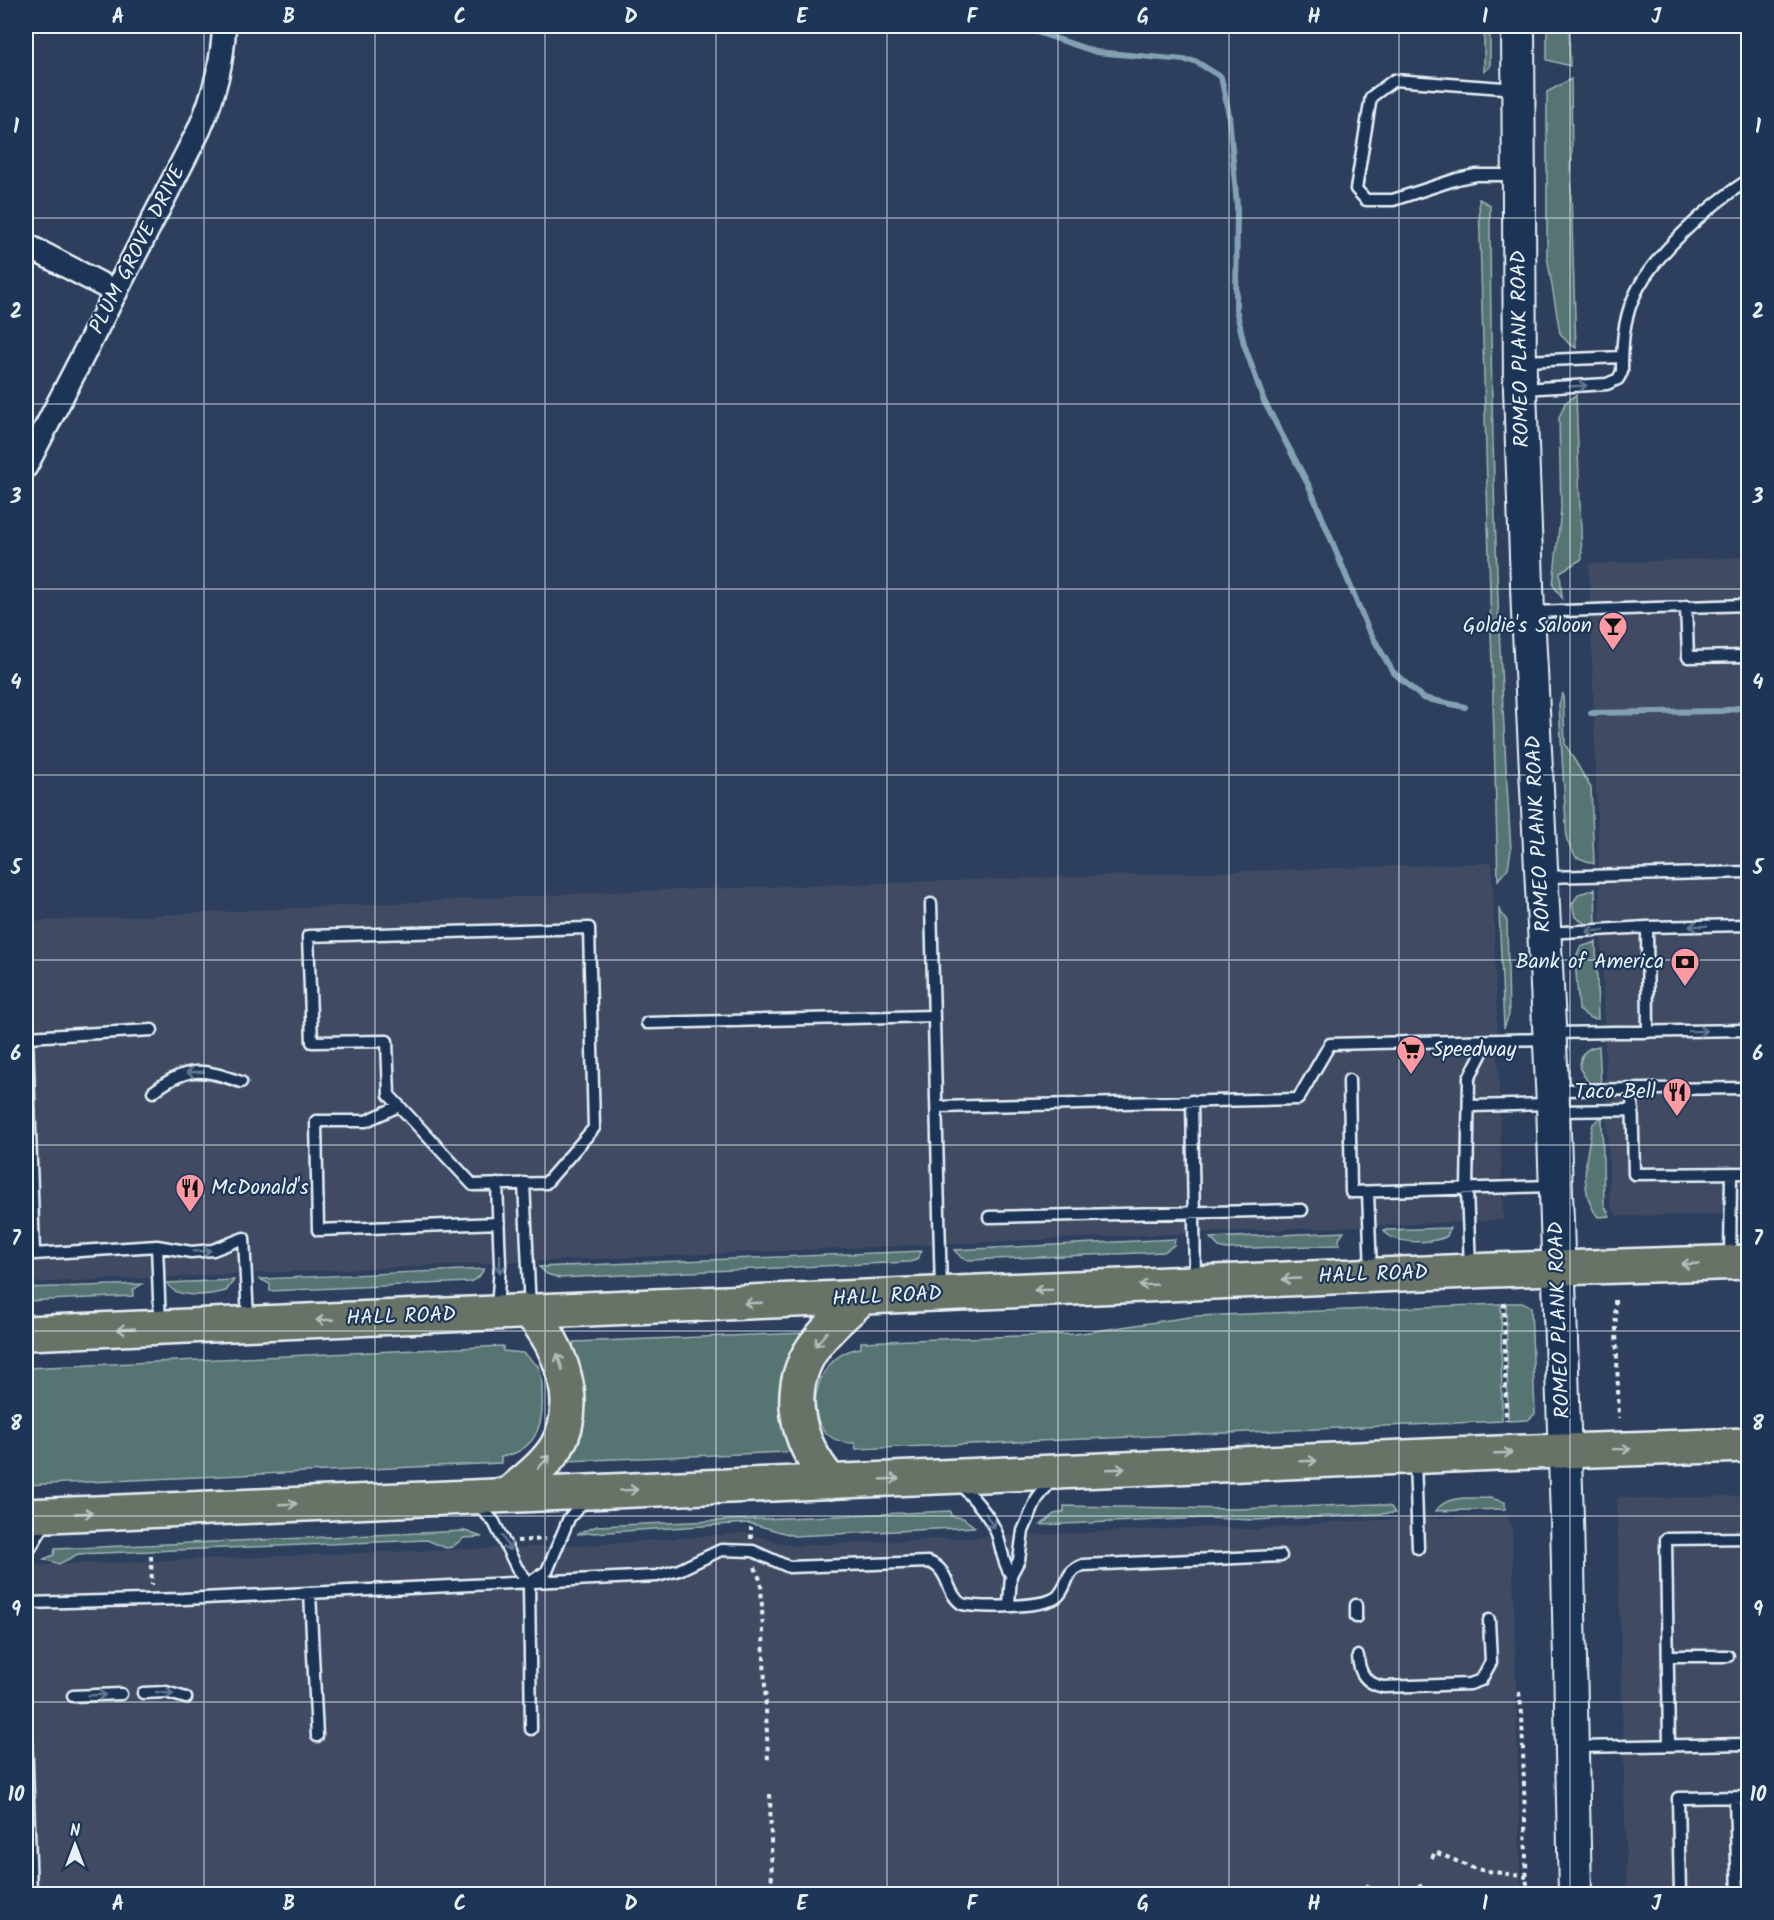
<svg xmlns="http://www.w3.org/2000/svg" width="1774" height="1920" font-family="Kalam,sans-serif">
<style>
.built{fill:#404c64}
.green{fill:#567472;stroke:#9fb2b5;stroke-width:1.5}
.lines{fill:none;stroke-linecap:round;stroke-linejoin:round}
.stream{stroke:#83a1b2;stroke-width:6}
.lane-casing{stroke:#e8f1f8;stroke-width:15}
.street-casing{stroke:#e8f1f8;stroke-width:27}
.secondary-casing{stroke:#e8f1f8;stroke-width:36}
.highway-casing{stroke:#e8f1f8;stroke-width:38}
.path{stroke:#e8f1f8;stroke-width:4;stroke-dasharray:4.5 4.5;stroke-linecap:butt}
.lane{stroke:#1d3557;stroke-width:10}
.street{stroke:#1d3557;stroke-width:22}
.secondary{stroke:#1d3557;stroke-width:32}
.highway{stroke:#687266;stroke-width:33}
.oneway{stroke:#64778f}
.oneway2{stroke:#b5bebe}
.grid{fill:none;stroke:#e8f1f8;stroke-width:1.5;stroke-opacity:0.55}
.labels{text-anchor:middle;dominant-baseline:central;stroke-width:4.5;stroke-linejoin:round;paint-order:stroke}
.street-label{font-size:21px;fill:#e8f1f8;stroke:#1d3557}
.poi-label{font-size:21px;fill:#e8f1f8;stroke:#1d3557;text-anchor:end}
.neatline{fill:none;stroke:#e8f1f8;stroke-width:2}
.grid-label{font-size:20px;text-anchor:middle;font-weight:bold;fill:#e8f1f8}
</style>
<rect width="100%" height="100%" fill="#2d3f5d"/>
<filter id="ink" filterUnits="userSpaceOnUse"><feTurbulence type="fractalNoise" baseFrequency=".0167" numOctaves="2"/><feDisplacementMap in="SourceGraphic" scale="12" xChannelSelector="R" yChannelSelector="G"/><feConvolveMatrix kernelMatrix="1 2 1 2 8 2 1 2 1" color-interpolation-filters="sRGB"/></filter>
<g filter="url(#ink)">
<path class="built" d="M1748,557V1214L1617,1216L1610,1203L1589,564Z
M1492,863L1503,1220L26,1283V922L612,892Z
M1621,1496L1635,1499L1748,1496V1894H1627L1617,1500Z
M1506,1515L1512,1527L1521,1894H26V1566L603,1544L746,1533L791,1546L1216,1527L1254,1530L1334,1522Z"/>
<path class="green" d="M1484,26H1490V67L1484,72Z
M1547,26H1569L1570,66L1547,60Z
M1571,79L1572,161L1570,163L1576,348L1569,344L1560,333L1547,256V92Z
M1479,199L1490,205C1490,420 1497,635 1511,850L1508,868L1498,880Z
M1576,395L1582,559L1560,572L1562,598L1553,585L1561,509L1559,418L1565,403Z
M1563,693L1565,744L1591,788L1594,864L1576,857L1567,841L1559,704Z
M1595,889L1596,924H1586L1575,917L1572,904L1579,894Z
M1499,909L1507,921L1509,1015L1504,1028Z
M1596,942L1598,1019L1590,1018L1579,1010L1575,960L1580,947Z
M1599,1046L1601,1086L1588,1082L1580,1069C1580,1055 1584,1048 1599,1046Z
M1602,1117L1604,1205L1610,1216L1598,1217C1578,1192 1586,1154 1593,1124Z
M1450,1228L1447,1236C1434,1244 1391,1245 1384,1230Z
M1344,1232L1339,1239V1245L1226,1249L1219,1247L1210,1238Z
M1175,1239L1174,1245L1164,1252L968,1260L962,1258L954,1250Z
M922,1251L916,1260L910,1262L559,1278L547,1274L539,1267Z
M484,1269L479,1277L470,1282L270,1291V1284L260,1279Z
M234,1280L226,1291C210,1295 175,1300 167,1283Z
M142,1284L133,1290V1296L26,1301V1288Z
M1525,1303L1531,1307L1535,1414L1528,1420L1508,1421L1506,1303Z
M1501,1304L1502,1421L856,1449L855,1443C796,1445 807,1354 861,1348V1342L1075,1334L1196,1316Z
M803,1333L805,1334L783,1422L791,1450L789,1452L566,1461L578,1365L572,1348L574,1342Z
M503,1346V1351L523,1353L538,1366C542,1375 542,1384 542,1394C544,1425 536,1451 501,1457V1463L26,1485V1368Z
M1490,1498L1505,1502V1509L1436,1511C1446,1494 1472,1499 1490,1498Z
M1378,1504L1391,1507L1395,1513L1254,1520L1207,1518L1041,1525L1054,1514L1064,1512V1506L1235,1509Z
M950,1511L951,1516L963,1518L975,1527L795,1536L749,1523L577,1534L597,1526Z
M465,1531L482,1537L464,1538L452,1547L446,1548L427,1540L78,1554L59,1564L44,1559L54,1555L55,1549Z"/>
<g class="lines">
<path class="stream" d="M1019,26L1096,52L1195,61L1221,77L1229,115L1237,206L1236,309L1244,344L1264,401L1310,488L1368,629L1393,672L1423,698L1465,707
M1591,713L1722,711L1748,706"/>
<g class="lane-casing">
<path id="lane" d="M1516,175H1476L1457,179L1393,200H1366L1356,189L1371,97L1394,80L1517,89
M1523,361L1622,357
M1522,389L1607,384L1618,379L1622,372C1622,347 1623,322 1633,299C1650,257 1711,204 1748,180
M1686,606L1688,657L1748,656
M1531,612L1748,605
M1545,877L1748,872
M931,904L941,1291
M1647,927L1648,1032
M589,928L594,1128L546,1183L473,1185L389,1095L387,1041L312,1042L308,936Z
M1547,933L1647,927L1746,925L1748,929
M647,1023L934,1016
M152,1030L27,1037L34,1254L157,1246L191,1252L213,1250L244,1238L248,1319
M1551,1033L1748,1030
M1349,1080L1351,1192L1552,1186
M1554,1090L1748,1088
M1632,1090L1634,1174L1748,1173
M153,1092C186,1066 202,1068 241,1082
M1192,1101L1195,1280
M399,1106L366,1121H316L318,1230L499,1223
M1470,1106L1551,1104
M937,1107L1298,1099L1330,1044L1547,1039
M1555,1111L1633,1110
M524,1183L530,1309
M497,1184L500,1265L497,1310
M1368,1192L1371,1272
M989,1217L1302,1210
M157,1246L160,1324
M1730,1260L1731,1173
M1470,1267L1467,1189L1469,1078L1488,1041
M1415,1460L1418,1548
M959,1483C973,1498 989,1514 997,1534C1002,1549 1002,1561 1011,1575
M477,1504L494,1522L517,1568L529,1583L547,1571L569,1518L586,1499
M26,1555L46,1522
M529,1583L531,1729
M310,1593L317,1736
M26,1603L183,1599L657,1576L679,1570L721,1550L753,1551L789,1567L928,1562C950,1568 945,1593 962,1604C979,1608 1046,1608 1058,1596C1070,1583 1063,1573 1083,1565L1281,1556
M1009,1605L1011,1575L1019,1560L1023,1531L1037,1499L1053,1478
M1356,1605V1617
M1358,1656C1359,1674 1366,1683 1383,1687L1470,1684L1481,1680L1491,1662L1489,1620
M1668,1656H1728
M143,1693L166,1692L186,1698
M73,1696L121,1694
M26,1733L31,1894
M1669,1745L1666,1539L1748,1538
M1575,1747L1748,1744
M1735,1798L1738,1894
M1680,1894L1678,1798L1748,1797"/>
</g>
<g class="street-casing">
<path id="street" d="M26,245L116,292
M26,466L199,130C214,96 223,62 224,26"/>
</g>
<g class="secondary-casing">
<path id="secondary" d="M1518,26L1520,389L1528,612L1553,1104L1567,1518L1575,1894"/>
</g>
<g class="highway-casing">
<path id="highway" d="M26,1333L1494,1270L1748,1262
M831,1482C795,1441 782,1385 819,1340C832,1324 847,1311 862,1298
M508,1495C525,1480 545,1466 557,1446C582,1402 560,1346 530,1312
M26,1516L1498,1453L1748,1445"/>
</g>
<path class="path" d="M1615,1300L1619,1418
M1504,1303L1506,1421
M751,1539V1527
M517,1541L546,1539
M151,1556L152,1585
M755,1567L761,1582L768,1761
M1519,1692L1522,1713L1527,1894
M770,1794L772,1890
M1432,1858L1435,1852L1475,1869L1527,1877
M996,1894H1050
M1195,1894L1196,1892
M1275,1894L1415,1890L1422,1885
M1365,1894L1368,1884"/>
<use href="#lane" class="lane"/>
<use href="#street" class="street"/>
<use href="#secondary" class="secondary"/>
<use href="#highway" class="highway"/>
</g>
<defs><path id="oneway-shaft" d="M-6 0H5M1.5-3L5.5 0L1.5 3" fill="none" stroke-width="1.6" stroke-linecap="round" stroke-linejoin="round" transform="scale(1.5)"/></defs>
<g class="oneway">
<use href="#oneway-shaft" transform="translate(1578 386) rotate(-3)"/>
<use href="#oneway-shaft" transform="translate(1698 926) rotate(179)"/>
<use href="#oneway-shaft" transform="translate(1595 931) rotate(177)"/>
<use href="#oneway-shaft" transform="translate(1698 1031) rotate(-1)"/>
<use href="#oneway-shaft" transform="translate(195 1072) rotate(178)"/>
<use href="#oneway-shaft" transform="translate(202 1251) rotate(-3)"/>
<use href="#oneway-shaft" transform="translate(500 1264) rotate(90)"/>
<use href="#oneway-shaft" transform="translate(990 1521) rotate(59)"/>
<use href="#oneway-shaft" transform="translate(506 1543) rotate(61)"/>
<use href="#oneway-shaft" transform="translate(165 1693) rotate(6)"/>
<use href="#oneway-shaft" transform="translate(97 1695) rotate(-3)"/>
</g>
<g class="oneway2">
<use href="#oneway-shaft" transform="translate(1690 1264) rotate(178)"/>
<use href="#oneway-shaft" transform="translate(1291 1279) rotate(177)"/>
<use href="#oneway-shaft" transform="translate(1148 1285) rotate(177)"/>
<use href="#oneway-shaft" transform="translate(1043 1290) rotate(178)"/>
<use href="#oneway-shaft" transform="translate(753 1303) rotate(178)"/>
<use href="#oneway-shaft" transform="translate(325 1320) rotate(178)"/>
<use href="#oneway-shaft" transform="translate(126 1329) rotate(177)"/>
<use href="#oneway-shaft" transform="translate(821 1339) rotate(129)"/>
<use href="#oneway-shaft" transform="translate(560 1362) rotate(-107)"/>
<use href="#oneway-shaft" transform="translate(1622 1449) rotate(-1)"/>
<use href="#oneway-shaft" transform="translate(1503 1453) rotate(-2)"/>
<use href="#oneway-shaft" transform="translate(1308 1461) rotate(-2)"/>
<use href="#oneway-shaft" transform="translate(544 1462) rotate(-47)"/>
<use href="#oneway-shaft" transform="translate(1116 1469) rotate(-2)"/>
<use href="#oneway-shaft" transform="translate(890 1479) rotate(-3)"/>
<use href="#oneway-shaft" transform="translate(629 1490) rotate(-3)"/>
<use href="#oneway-shaft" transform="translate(288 1504) rotate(-2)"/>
<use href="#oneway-shaft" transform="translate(84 1513) rotate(-3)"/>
</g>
</g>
<path class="grid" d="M204,26V1894M375,26V1894M545,26V1894M716,26V1894M887,26V1894M1058,26V1894M1229,26V1894M1399,26V1894M1570,26V1894M26,218H1748M26,404H1748M26,589H1748M26,775H1748M26,960H1748M26,1145H1748M26,1331H1748M26,1516H1748M26,1702H1748"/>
<defs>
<g id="bar-pin" transform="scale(1.5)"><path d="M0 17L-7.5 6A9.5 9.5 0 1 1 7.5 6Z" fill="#ff9aa2" stroke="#1d3557"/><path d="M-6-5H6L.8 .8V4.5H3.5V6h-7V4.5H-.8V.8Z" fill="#111"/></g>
<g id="bank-pin" transform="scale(1.5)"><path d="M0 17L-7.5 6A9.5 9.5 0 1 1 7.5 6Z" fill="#ff9aa2" stroke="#1d3557"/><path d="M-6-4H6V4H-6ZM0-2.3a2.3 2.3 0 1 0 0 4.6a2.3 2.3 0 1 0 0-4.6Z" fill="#111"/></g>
<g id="supermarket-pin" transform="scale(1.5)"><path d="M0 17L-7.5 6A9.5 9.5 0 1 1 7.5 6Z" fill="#ff9aa2" stroke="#1d3557"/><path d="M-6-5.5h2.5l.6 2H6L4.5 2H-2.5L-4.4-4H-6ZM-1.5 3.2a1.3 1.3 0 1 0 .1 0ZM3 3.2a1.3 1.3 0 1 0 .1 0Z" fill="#111"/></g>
<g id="restaurant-pin" transform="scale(1.5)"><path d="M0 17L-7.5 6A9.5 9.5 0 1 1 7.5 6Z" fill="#ff9aa2" stroke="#1d3557"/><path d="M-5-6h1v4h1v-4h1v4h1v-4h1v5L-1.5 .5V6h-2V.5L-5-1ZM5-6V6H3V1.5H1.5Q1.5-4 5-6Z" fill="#111"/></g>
</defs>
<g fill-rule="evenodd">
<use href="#bar-pin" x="1613" y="626"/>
<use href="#bank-pin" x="1685" y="962"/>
<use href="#supermarket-pin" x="1411" y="1050"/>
<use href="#restaurant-pin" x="1677" y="1092"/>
<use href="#restaurant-pin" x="190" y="1188"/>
</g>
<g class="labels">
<g class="street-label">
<text transform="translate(138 250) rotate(-63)">PLUM GROVE DRIVE</text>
<text transform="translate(1521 349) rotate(-91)">ROMEO PLANK ROAD</text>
<text transform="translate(1539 834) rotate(-93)">ROMEO PLANK ROAD</text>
<text transform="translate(1373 1275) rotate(-2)">HALL ROAD</text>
<text transform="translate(887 1297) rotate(-3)">HALL ROAD</text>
<text transform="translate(401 1317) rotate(-2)">HALL ROAD</text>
<text transform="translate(1560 1320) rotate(-92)">ROMEO PLANK ROAD</text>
</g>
<g class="poi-label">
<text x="1592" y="626">Goldie's Saloon</text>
<text x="1664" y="962">Bank of America</text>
<text x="1432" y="1050" text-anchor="start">Speedway</text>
<text x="1656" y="1092">Taco Bell</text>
<text x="211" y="1188" text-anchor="start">McDonald's</text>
</g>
</g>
<rect width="1774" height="1920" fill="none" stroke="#1d3557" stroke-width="66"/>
<g transform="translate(75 1845)" stroke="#1d3557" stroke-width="4.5" paint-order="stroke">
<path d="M0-4.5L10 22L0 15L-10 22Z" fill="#e8f1f8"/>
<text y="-9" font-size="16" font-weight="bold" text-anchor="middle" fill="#e8f1f8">N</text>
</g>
<rect x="33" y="33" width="1708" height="1854" class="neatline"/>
<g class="grid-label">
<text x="118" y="23">A</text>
<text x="289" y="23">B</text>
<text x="460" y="23">C</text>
<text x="631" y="23">D</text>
<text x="802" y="23">E</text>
<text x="972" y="23">F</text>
<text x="1143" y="23">G</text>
<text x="1314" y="23">H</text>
<text x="1485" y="23">I</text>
<text x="1656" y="23">J</text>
<text x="16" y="133">1</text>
<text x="1758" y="133">1</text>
<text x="16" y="318">2</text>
<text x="1758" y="318">2</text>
<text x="16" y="503">3</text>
<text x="1758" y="503">3</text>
<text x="16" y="689">4</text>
<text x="1758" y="689">4</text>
<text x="16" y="874">5</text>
<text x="1758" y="874">5</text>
<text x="16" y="1060">6</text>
<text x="1758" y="1060">6</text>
<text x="16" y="1245">7</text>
<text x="1758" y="1245">7</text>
<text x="16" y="1430">8</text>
<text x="1758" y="1430">8</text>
<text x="16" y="1616">9</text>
<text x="1758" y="1616">9</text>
<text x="16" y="1801">10</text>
<text x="1758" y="1801">10</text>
<text x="118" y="1910">A</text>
<text x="289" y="1910">B</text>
<text x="460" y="1910">C</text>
<text x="631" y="1910">D</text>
<text x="802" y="1910">E</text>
<text x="972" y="1910">F</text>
<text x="1143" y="1910">G</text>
<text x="1314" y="1910">H</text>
<text x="1485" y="1910">I</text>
<text x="1656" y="1910">J</text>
</g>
</svg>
